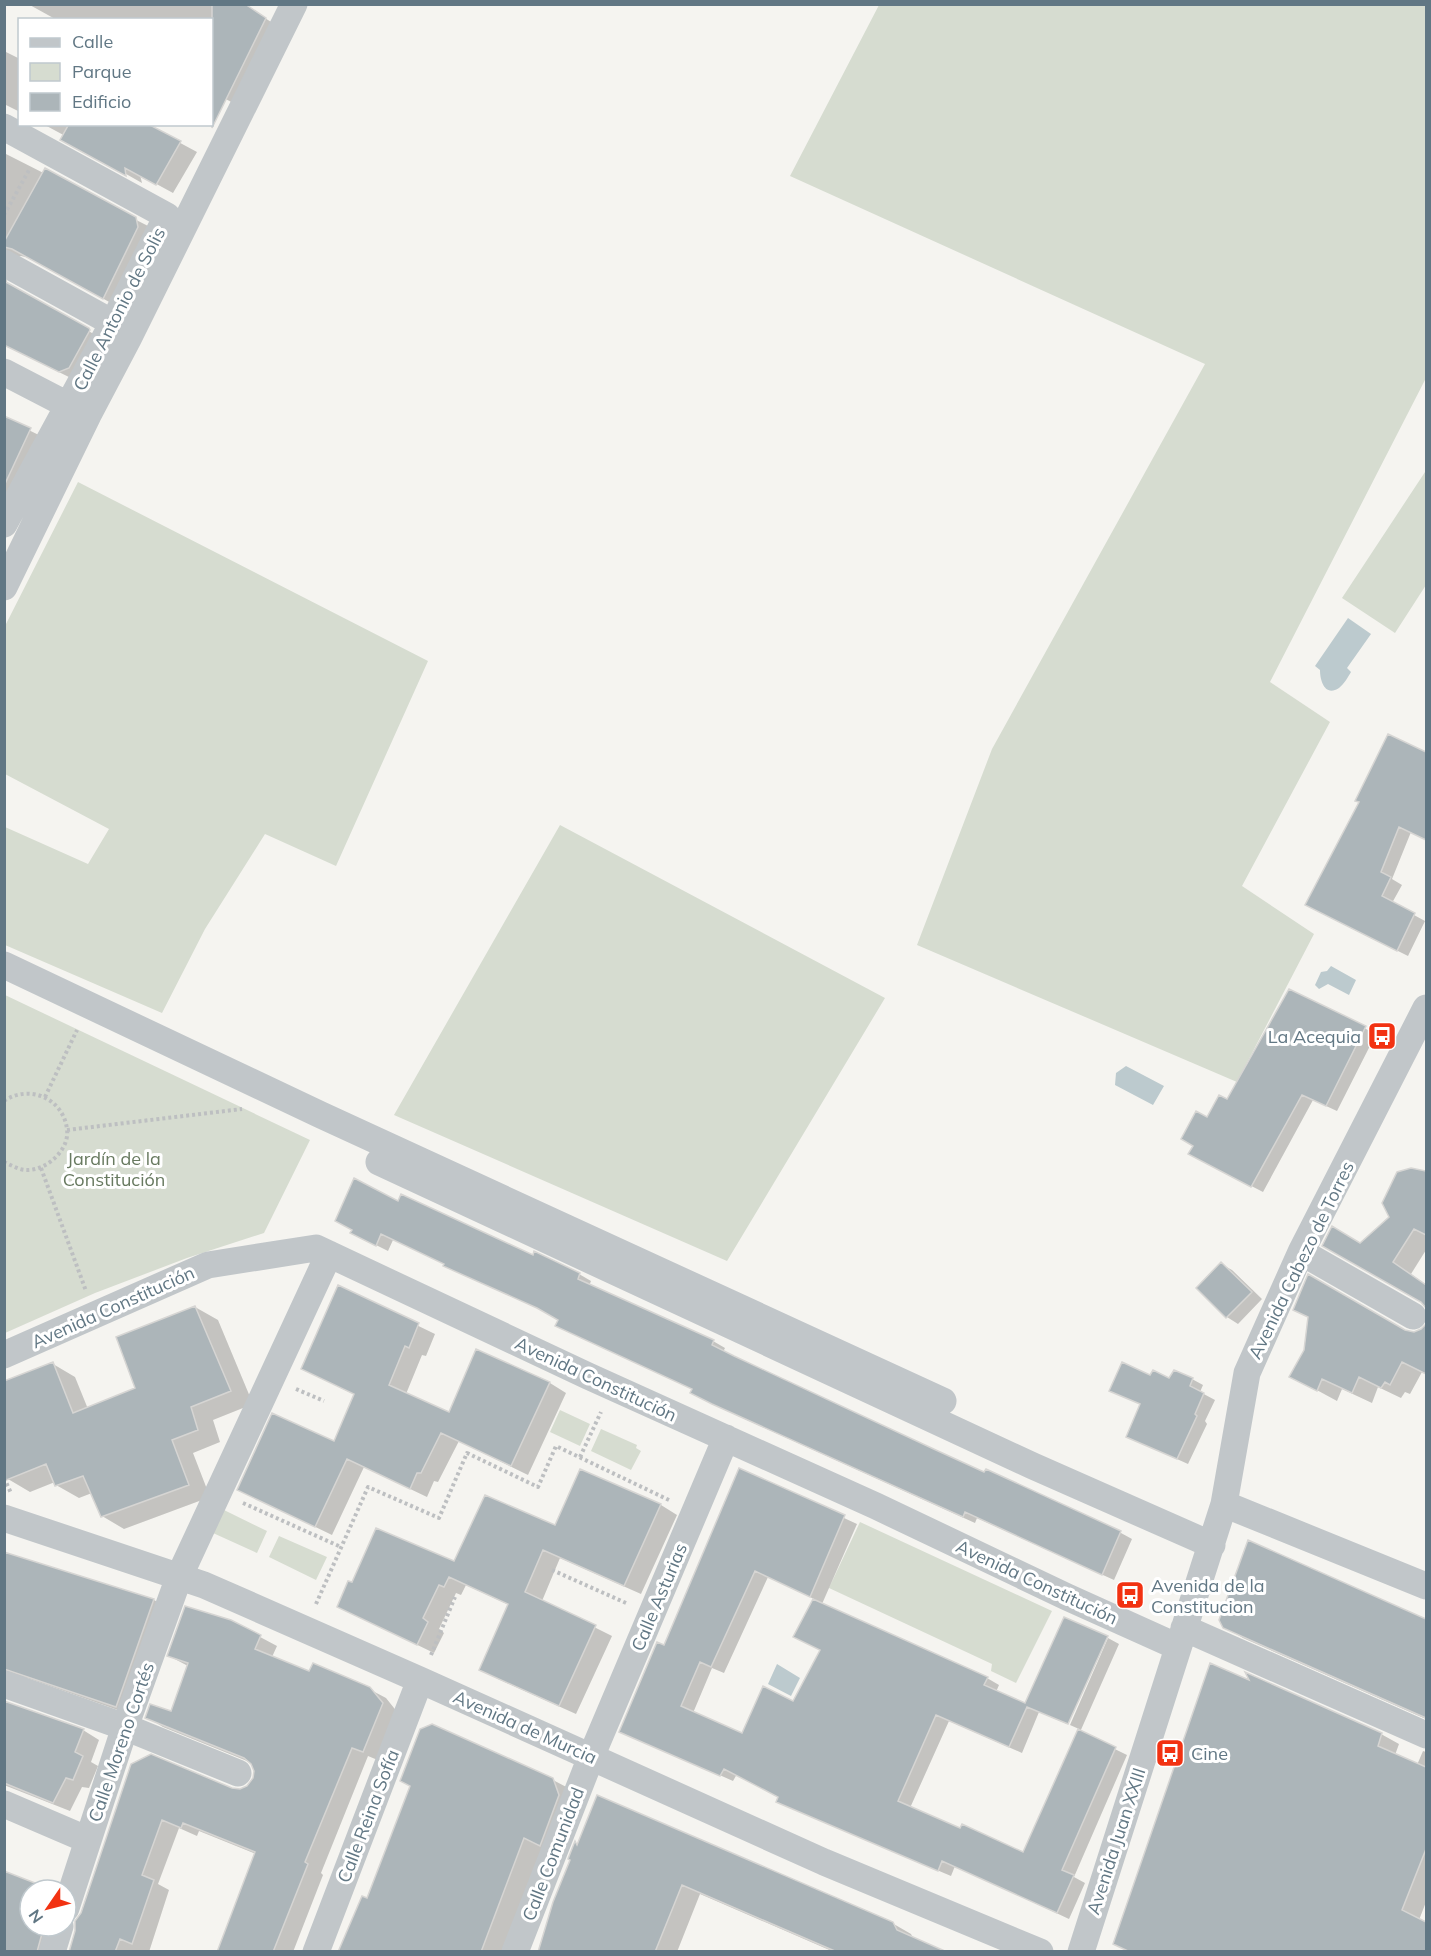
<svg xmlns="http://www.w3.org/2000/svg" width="1431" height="1956" font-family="Mulish,sans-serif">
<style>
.green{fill:#d6dcd0}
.water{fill:#bccace}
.shadow{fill:#0003;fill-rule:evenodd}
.building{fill:#acb5b9;stroke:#d6d5d3;stroke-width:1.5}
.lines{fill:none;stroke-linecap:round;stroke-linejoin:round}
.path{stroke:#bdbfc1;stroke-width:4;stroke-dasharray:3 3;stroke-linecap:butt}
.minor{stroke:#c1c6c9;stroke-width:27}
.labels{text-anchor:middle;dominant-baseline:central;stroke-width:6;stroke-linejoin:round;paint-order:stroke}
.street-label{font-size:18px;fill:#617784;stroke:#fff}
.poi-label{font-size:18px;fill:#617784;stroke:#fff;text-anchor:start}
.park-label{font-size:18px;fill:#687a60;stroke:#fff}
</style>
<rect width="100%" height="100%" fill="#f5f4f0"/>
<path class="green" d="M879,5H1426V378L1270,682L1330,722L1242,886L1314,934L1237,1082L917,945L992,749L1205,364L790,176Z
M1425,472L1426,473V585L1395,633L1342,598Z
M78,482L428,661L336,866L265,834L205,929L162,1013L5,945V827L88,864L109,829L5,774V626Z
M560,825L885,998L727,1261L394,1115Z
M5,995L310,1140L264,1233L187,1258L95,1293L5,1333Z
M560,1410L590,1424L580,1446L550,1432Z
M601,1429L637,1445L636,1448L641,1451L631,1470L591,1451Z
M224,1510L267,1531L257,1553L213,1533Z
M860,1522L1052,1611L1016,1683L991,1671L992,1664L829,1588Z
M279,1536L327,1557L316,1580L269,1557Z"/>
<path class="water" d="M1348,618L1371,634L1347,668L1351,672C1348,677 1344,684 1339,688C1325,697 1320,681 1320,670L1315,666Z
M1331,966L1356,980L1349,995L1328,984L1319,989L1315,985L1321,972L1327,971Z
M1126,1066L1164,1086L1153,1105L1115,1085L1116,1073Z
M777,1664L800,1678L791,1696L768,1684Z"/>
<path class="shadow" d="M28,4H243L282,29L243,108L212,92V20H57Z
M4,51L20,59V112L4,104Z
M43,124H145L197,152L173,193L140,175L142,183L119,170L121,166Z
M4,153L152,228L120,308L30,258L21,256L14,258L5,273L7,282L13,288L106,341L77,381L4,345Z
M4,418L47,439L4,525Z
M1389,736L1426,754V839L1411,832L1392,879L1402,885L1392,903L1425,921L1408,956L1318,911L1360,802Z
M1290,991L1376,1034L1337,1111L1313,1100L1263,1192L1201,1160L1208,1119L1228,1101Z
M1411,1169L1426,1172V1250L1411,1274L1426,1285V1306L1361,1244L1391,1217Z
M398,1203L579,1274L591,1281L589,1286L713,1341L725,1348L723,1352L985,1474L986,1471L1121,1533L1132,1539L1114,1580L977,1518L975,1523L725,1410L703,1399L693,1389L550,1314L457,1272L445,1264L393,1240L388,1251L364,1239Z
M1221,1264L1232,1270L1262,1299L1238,1324L1227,1317Z
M338,1287L435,1334L426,1356L422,1355L406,1394L450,1414L477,1351L550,1383L566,1393L528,1475L459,1441L438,1482L434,1481L427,1497L364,1467L332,1535L239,1490L335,1443L355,1395L303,1369Z
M195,1307L218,1320L253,1404L213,1420L220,1442L193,1453L210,1497L124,1529L102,1516L92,1493L79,1498L56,1485L55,1482L30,1492L8,1479L53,1364L75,1377L88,1409L137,1389Z
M1426,1326V1374L1422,1372L1410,1394L1405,1392L1401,1398L1378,1387L1372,1403L1342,1389L1337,1401L1291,1376L1422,1331Z
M1150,1377L1170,1380L1192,1379L1203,1385L1200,1392L1215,1400L1205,1421L1207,1424L1188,1464L1128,1437L1142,1405L1111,1390Z
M740,1470L857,1524L822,1604L987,1678L999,1685L996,1692L1026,1705L1106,1636L1067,1724L1039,1712L1022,1753L949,1721L910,1808L1024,1854L1079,1729L1070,1725L1108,1638L1119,1644L1080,1732L1127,1755L1074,1877L1085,1883L1069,1919L955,1866L951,1876L790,1808L778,1801L780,1797L737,1774L733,1781L621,1731L664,1647ZM768,1577L814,1599L795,1637L822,1651L794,1703L743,1735L693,1713L712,1668L724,1673Z
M581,1471L661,1505L677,1515L641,1594L560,1558L542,1601L612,1636L576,1714L498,1679L481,1669L509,1605L466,1585L461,1595L456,1593L439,1629L444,1633L434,1653L339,1607L556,1527Z
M1249,1542L1426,1620V1719L1243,1638L1225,1627Z
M4,1553L154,1600L170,1609L132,1715L27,1678L18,1677L4,1698Z
M230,1621L277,1646L272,1657L310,1673L369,1689L386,1698L398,1713L380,1761L368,1756L321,1873L323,1875L293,1952H219L256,1854L199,1831L197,1836L179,1828L158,1884L169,1890L149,1952H69L132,1765L232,1789L241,1790L248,1787L254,1780L255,1770L252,1763L163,1727L147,1717L172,1713L188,1666L169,1656Z
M1252,1683L1381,1734L1399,1744L1395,1755L1417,1765L1423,1751L1426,1752V1902L1419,1920L1426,1924V1952H1128L1115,1944Z
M4,1698L7,1703L83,1730L99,1740L91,1762L98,1766L89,1788L82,1787L70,1811L4,1785Z
M553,1780L572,1790L503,1952H340L368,1900Z
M576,1843L892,1923L911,1934L913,1938L945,1952H834L700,1894L677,1952H539L572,1859L570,1858Z
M4,1873L49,1890H30V1926H65L56,1952H4Z"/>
<path class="building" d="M212,4H245L266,18L212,128Z
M69,124H148L181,141L156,185L125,168L126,176L60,140Z
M45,168L136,217L138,227L103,299L12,249L4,247V242Z
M4,281L89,328L90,330L69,368L59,372L4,345Z
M4,416L31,428L4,486Z
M1388,734L1426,752V840L1399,827L1381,872L1391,877L1382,896L1415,913L1397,951L1305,905L1359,802L1355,801Z
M1289,989L1366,1026L1326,1106L1302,1095L1251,1187L1188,1154L1193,1146L1181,1139L1196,1111L1207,1117L1219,1095L1227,1099Z
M1411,1168L1426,1171V1235L1414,1229L1393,1262L1426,1285V1308L1421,1302L1322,1246L1332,1226L1360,1243L1389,1217L1382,1203L1397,1172Z
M354,1178L398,1201L401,1194L533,1255L534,1251L580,1273L578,1279L714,1340L712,1345L734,1356L938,1451L984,1472L986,1469L1121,1531L1102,1575L965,1512L963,1517L712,1404L690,1393L692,1389L555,1326L558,1320L537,1308L443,1266L444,1264L381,1234L376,1246L350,1233L352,1230L335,1221Z
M1221,1262L1252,1292L1226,1318L1196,1288Z
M1308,1274L1405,1330L1414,1332L1421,1329L1426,1324V1374L1402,1362L1390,1385L1385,1382L1381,1388L1359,1377L1352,1393L1322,1379L1317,1391L1289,1377L1304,1350L1308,1317L1293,1310Z
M338,1285L419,1323L409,1348L405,1346L389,1385L449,1412L476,1349L550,1382L511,1466L441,1433L421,1473H417L410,1489L347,1459L315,1527L237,1490L272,1413L334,1441L354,1394L301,1369Z
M195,1306L231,1391L191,1407L198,1430L172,1440L189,1485L101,1517L83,1476L55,1486L46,1464L4,1481V1381L53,1362L73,1413L135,1388L116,1337Z
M1122,1362L1150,1375L1153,1370L1169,1378L1174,1370L1193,1378L1190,1386L1204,1393L1195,1414L1197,1416L1177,1459L1126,1437L1140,1404L1109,1391Z
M739,1468L845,1515L810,1597L755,1571L711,1667L700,1662L681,1706L742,1733L763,1686L793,1701L820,1650L793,1637L813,1599L988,1677L984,1685L1025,1703L1064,1617L1108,1636L1068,1724L1027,1707L1009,1747L936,1715L898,1801L960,1828L962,1824L1023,1852L1078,1729L1116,1747L1062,1870L1074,1875L1057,1913L942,1861L938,1871L776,1802L778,1797L724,1769L720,1776L619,1732L657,1642L664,1645Z
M580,1469L661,1504L624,1586L543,1550L525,1592L596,1625L559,1706L479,1670L508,1604L449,1577L444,1587L439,1585L423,1618L428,1622L417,1645L337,1607L348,1581L352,1582L376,1528L454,1561L485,1495L555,1525Z
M1248,1540L1426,1619V1718L1223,1628L1219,1620Z
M4,1552L154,1599L116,1707L4,1669Z
M185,1606L231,1620L261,1635L255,1649L309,1671L313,1663L370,1687L383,1703L363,1752L352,1748L305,1862L308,1864L273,1952H217L255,1852L183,1823L181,1828L162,1820L142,1875L154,1880L132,1944L120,1939L115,1952H69L75,1931V1921L81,1913L131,1764L151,1754L232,1788L240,1789L247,1786L253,1778L254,1771L251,1764L244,1758L145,1718L150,1704L171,1711L188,1663L167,1656Z
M1210,1663L1249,1680L1245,1672L1382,1733L1378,1746L1426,1767V1849L1402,1910L1426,1922V1952H1130L1113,1944Z
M4,1701L84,1729L75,1752L83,1756L73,1780L66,1778L53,1803L4,1783Z
M432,1724L553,1778L559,1795L540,1846L524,1838L481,1952H338L362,1896L367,1898L410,1786L400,1781L420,1729Z
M597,1795L893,1922L897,1930L947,1952H837L682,1885L655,1952H538L553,1902L570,1860L568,1859L575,1841L577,1845Z
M4,1871L53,1890H30V1926H44L37,1952H4Z"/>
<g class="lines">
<path class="path" d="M4,215L29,170
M45,1097L77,1030
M4,1101C29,1084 63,1098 67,1129C70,1150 46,1171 26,1170C19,1170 11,1165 4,1162
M67,1130L242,1109
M41,1168L86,1291
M296,1389L324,1401
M580,1457L601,1412
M4,1478L11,1493
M243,1503L341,1547
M552,1570L626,1603
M316,1604L368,1487L439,1518L467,1453L538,1487L556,1446L671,1501
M431,1655L455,1597"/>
<path class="minor" d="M4,127L167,216L113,323L4,524
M4,263L113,323
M4,372L83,413
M4,587L88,415L128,339L294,4
M4,965L321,1115L943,1401
M379,1162L1033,1466L1212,1545
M1301,1252L1413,1316
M4,1355L208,1265L316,1248L588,1376L876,1506L1067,1597L1178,1647
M1224,1504L1426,1586
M4,1518L204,1585L420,1680L824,1862L1040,1952
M1184,1628L1426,1735
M4,1684L125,1727L238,1773
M4,1804L88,1840
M66,1908L125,1727L179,1577L329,1254
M52,1952L60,1926
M316,1952L420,1680
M515,1952L591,1757L726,1438
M1081,1952L1224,1504L1247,1373L1301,1252L1426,1008"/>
</g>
<defs>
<g id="bus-square" transform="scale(1.5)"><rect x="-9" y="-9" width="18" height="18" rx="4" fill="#f23212" stroke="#fff"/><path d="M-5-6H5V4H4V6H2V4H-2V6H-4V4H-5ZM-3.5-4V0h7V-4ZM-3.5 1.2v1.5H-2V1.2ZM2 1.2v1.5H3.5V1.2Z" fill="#fff"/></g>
</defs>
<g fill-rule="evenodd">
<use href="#bus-square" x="1382" y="1036"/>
<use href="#bus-square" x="1130" y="1595"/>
<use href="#bus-square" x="1170" y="1753"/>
</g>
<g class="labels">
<g class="street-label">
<text transform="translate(119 309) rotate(-63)">Calle Antonio de Solis</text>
<text transform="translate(1301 1260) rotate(-64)">Avenida Cabezo de Torres</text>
<text transform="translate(113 1307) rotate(-24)">Avenida Constitución</text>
<text transform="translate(596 1379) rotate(25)">Avenida Constitución</text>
<text transform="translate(1037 1582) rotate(25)">Avenida Constitución</text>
<text transform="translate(659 1597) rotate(-67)">Calle Asturias</text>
<text transform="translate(525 1727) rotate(24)">Avenida de Murcia</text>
<text transform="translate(121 1742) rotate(-71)">Calle Moreno Cortés</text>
<text transform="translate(368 1816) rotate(-69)">Calle Reina Sofía</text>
<text transform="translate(1116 1841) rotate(-72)">Avenida Juan XXIII</text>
<text transform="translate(553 1854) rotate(-69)">Calle Comunidad</text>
</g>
<g class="poi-label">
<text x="1361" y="1036" text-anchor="end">La Acequia</text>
<text x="1151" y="1585">Avenida de la<tspan x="1151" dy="21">Constitucion</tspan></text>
<text x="1191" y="1753">Cine</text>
</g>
<g class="park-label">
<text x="114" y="1158">Jardín de la<tspan x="114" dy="21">Constitución</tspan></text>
</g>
</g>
<rect width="1431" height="1956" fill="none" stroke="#617784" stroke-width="12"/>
<rect x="18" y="18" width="195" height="108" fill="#ffffff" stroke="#c0c9ce" stroke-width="1.5"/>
<rect x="30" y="38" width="30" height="9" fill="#c1c6c9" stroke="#c0c9ce" stroke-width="1.5"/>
<text x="72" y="48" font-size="18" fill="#617784">Calle</text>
<rect x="30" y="63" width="30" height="18" fill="#d6dcd0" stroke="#c0c9ce" stroke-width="1.5"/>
<text x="72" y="78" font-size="18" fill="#617784">Parque</text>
<rect x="30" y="93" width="30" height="18" fill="#acb5b9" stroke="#c0c9ce" stroke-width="1.5"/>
<text x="72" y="108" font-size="18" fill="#617784">Edificio</text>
<g transform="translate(48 1908) rotate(235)"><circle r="28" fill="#ffffff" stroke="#c0c9ce" stroke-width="1.5"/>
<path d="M0-4.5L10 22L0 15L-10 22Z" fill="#f23212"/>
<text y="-9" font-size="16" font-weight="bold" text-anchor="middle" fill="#617784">N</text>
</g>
</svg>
